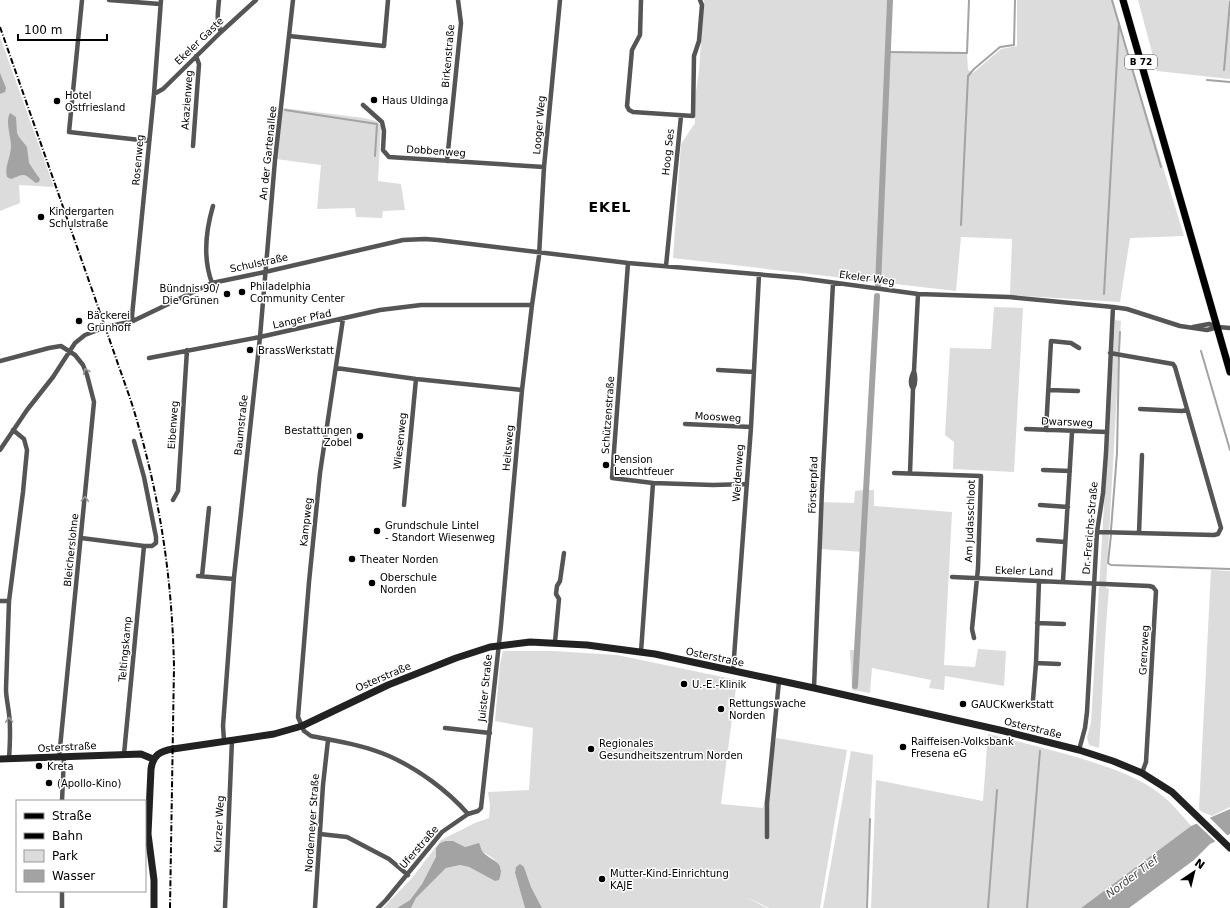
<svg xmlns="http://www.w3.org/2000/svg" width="1230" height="908" font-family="'DejaVu Sans',sans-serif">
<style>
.green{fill:#dcdcdc}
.water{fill:#a3a3a3}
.pier{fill:#fff}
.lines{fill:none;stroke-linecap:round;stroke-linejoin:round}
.stream{stroke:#a3a3a3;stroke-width:2}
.canal{stroke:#a3a3a3;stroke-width:6}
.primary-casing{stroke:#dbdbdb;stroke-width:8}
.street{stroke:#555;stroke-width:4.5}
.secondary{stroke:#222;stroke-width:7}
.primary{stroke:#000;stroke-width:7}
.rail{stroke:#000;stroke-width:2;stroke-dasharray:6 2 1 2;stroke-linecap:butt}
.oneway{stroke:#999}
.poi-dot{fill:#000;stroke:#fff;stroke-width:1.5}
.labels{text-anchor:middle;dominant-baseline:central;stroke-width:3;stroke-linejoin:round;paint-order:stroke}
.shield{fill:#fff;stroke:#4c4c4c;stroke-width:1}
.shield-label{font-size:9px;font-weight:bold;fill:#000}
.street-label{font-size:10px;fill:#000;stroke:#fff}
.poi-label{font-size:10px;fill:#000;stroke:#fff;text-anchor:start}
.water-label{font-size:11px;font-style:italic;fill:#444;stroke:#fff}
.district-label{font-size:14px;font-weight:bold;letter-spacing:1px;fill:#000;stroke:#fff}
</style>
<rect width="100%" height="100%" fill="#fff"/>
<path class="green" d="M704,0H887L886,47L888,52L967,53L968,70L973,73L1001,49L1017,46V0H1112L1184,236L1130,238L1120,302L1010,295L1012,239L961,237L956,291L673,258L681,144L695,123V98L699,71Z
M1138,0H1230V79L1157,71Z
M0,37L54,187L19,185L20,203L0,211Z
M283,108L364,118L376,121L381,125L378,181L401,184L405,210L383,211L382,218L356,217L355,208L317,209L321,165L276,159Z
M994,307L1023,308L1014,472L953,469L954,442L945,435L950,348L991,349Z
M1115,320L1121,321L1106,588L1109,589C1104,642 1103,695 1099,748L1089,745L1087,737L1091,723Z
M863,490H874V506L952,512L944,665L975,667L978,649L1006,651L1004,686L945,676L944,690L929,688L931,680L872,668L870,693L852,690L850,650H858L862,552L820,549L821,502L854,503L855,491Z
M1211,570L1230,571V807L1212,816L1202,812L1199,809Z
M503,651H553L617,655L737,680L721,804L763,808L776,738L847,750L820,908H769L746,897L767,908H563L562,904L563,908H542L531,887L524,867L515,873L525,908H411L416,898L446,868L460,865L469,867L495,881L501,868L494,859L482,851L481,846L471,845L465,847C455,844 451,837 440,843L437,857L422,884L410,900L397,908H383L412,878L441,840L475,823L489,818L490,805L488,792L529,790L533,728L495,721L500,664Z
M988,734C1020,742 1052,750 1083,759C1110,768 1137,776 1159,793C1171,802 1181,814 1191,826L1081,908H871L876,780L983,801Z
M851,751L873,755L866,908H823Z"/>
<path class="water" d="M0,73L6,88L5,92L0,94Z
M10,113L16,117L17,133L19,137L27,147L29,163L37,175L40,179L39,182L36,183C23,173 26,173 11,179L7,177C4,167 11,157 11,146C11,137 5,121 10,113Z
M1230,809V834L1210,844L1194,860L1129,908H1081L1191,826Z
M445,841H453L465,847L479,843C481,846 481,850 483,852C492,862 506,861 499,880L495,881L469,867L460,865L446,868L416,898L411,908H397L410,900L422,884L436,857V848L440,843Z
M520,864L524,867L531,887L542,908H525L515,873L516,867Z"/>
<path class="pier" d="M1208,816L1228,836L1216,842L1195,822Z"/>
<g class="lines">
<path class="stream" d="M1112,0L1161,167
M888,52L967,53L969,0
M1224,70L1230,2
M1207,80L1230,82
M285,110L377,124L375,156
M961,225L968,76L974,69L1000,47L1014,45L1015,0
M1104,294L1119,23
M1119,351L1120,332
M1201,351L1230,450
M1111,530L1117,453L1119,355
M1111,535L1108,563L1111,565L1230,569
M867,908L870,819
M988,908L997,790
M1027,908L1040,751"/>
<path class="canal" d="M878,285L890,0
M855,686L877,296"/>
<g class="primary-casing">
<path id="primary" d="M1123,0L1230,372"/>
</g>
<path class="street" d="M82,0L69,132L149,141
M109,0L160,4
M219,0C218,11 216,22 221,32
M641,0L640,35L632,50L627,106L629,110L633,112L693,116L694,56L699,41L702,5L700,0
M289,36L384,46L388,0
M154,94L163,89L221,32L256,0
M363,105L382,122L384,131L383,150L389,157L544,167
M193,146L199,64L196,56
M447,161L461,23L458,0
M628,263L612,478L653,483L641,652
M666,266L681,116
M212,283C203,259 206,230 213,206
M343,319L320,473L309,582L298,717L304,731L311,736C336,741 364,745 389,756C418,769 447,790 468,814
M133,321L132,316L154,94L161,0
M1193,327L1209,324L1218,327L1230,328
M149,358L260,337L380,310L421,305H532
M0,361L49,348L61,346L75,355L83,365L87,375L94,402L59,758
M336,368L416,379L522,390
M718,370L754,372
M913,389C916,383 916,378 914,371L918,294
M1049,390L1078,391
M1140,409L1182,411L1187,410
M685,424L751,427
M1026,429L1107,432
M1046,430L1051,341L1071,343L1079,348
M0,450L27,410L53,377L75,343L85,335L106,327L133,321L212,283L265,272L403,240L425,239L438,240L628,263L800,278L918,294L1009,297L1113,307L1127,309L1180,326L1207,330L1218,327
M1043,470L1070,471
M894,473L981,476L978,568L972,629L974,638
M910,473L913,389C909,383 911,377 914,371
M653,483L713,485L747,484
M173,500L178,491L187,350
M404,505L416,379
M1040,505L1068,507
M1097,532L1214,535L1218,534L1221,528L1175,367L1173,364L1110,353
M1139,533L1142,455
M81,538L144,546
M1038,540L1065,542
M198,576L234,579
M202,576L209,508
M952,577L1149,586L1153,587L1156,591L1146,762L1142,773
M1063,581L1072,432
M0,601H9
M1037,623L1064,624
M555,642L559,599L556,594L557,586L560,581L564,553
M1036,663L1059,664
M733,671L751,427L759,275
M814,688L822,490L833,283
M1033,700L1036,663L1039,581
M445,728L490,733
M224,741L223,726L234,577L260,337L275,160L293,0
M1079,750L1085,728L1087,712L1097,532L1103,493L1106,453L1113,307
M124,754L144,546H152L156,543V537L144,477L134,441
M9,759C10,744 11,729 9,714C8,705 6,697 6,689L9,601L23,492L27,450L24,439L13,430
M62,801L64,757
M320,834L347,837L389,859L408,875
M767,837V803L779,681
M62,908V891
M225,908L232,740
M315,908L323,785L328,740
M378,908L386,900L442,832L468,814L478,811L481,808L501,625L522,390L532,305L539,256L544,167L560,0"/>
<path class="secondary" d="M0,759L141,754L153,759
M154,908V880L148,834L151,769C153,755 160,751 173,749L274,734L302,726L388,685L456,658L490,647L530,642L587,645L655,654L814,688L1004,731L1079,750L1113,761L1142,773L1172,792L1230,848"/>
<use href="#primary" class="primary"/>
<path class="rail" d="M0,27L131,401C159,490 172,574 174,667L170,908"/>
</g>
<defs><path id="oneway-chevron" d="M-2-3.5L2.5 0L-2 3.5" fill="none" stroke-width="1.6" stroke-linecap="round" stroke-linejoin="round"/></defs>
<g class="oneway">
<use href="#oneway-chevron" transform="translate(86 371) rotate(-113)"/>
<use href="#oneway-chevron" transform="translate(85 499) rotate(-85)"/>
<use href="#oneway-chevron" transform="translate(9 720) rotate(-92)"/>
</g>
<g class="poi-dot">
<circle cx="374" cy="100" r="4"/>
<circle cx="57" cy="101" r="4"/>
<circle cx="41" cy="217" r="4"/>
<circle cx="242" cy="292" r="4"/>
<circle cx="227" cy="294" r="4"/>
<circle cx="79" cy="321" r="4"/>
<circle cx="250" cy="350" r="4"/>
<circle cx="360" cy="436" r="4"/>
<circle cx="606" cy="465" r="4"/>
<circle cx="377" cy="531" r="4"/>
<circle cx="352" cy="559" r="4"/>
<circle cx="372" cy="583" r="4"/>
<circle cx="684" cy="684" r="4"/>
<circle cx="963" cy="704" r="4"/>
<circle cx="721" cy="709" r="4"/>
<circle cx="903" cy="747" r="4"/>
<circle cx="591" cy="749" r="4"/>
<circle cx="39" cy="766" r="4"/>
<circle cx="49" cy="783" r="4"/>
<circle cx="602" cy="879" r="4"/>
</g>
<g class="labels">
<rect class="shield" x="1125" y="55" width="32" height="14" rx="3"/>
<g class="shield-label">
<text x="1141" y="62">B 72</text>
</g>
<g class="street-label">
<text transform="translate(199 41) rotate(-44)">Ekeler Gaste</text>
<text transform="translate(448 56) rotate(-85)">Birkenstraße</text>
<text transform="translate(187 100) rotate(-86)">Akazienweg</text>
<text transform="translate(539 125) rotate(-85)">Looger Weg</text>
<text transform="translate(436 151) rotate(4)">Dobbenweg</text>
<text transform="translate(668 152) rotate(-84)">Hoog Ses</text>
<text transform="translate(268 153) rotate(-84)">An der Gartenallee</text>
<text transform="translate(138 160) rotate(-85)">Rosenweg</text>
<text transform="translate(259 263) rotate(-12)">Schulstraße</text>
<text transform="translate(867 278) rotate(8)">Ekeler Weg</text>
<text transform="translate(302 319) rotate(-12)">Langer Pfad</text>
<text transform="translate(608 415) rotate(-86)">Schützenstraße</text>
<text transform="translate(718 417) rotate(3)">Moosweg</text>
<text transform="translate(1067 422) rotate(2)">Dwarsweg</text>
<text transform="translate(173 425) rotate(-86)">Eibenweg</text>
<text transform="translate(241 425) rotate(-84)">Baumstraße</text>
<text transform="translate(400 441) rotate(-84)">Wiesenweg</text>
<text transform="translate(508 448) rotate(-85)">Heitsweg</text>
<text transform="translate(738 473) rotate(-86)">Weidenweg</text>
<text transform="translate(813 485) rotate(-88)">Försterpfad</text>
<text transform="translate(970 521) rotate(-88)">Am Judasschloot</text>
<text transform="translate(306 522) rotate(-84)">Kampweg</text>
<text transform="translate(1090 528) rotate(-85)">Dr.-Frerichs-Straße</text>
<text transform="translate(71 550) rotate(-84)">Bleicherslohne</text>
<text transform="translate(1024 571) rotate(2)">Ekeler Land</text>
<text transform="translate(125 649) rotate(-85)">Teltingskamp</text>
<text transform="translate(1144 650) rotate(-87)">Grenzweg</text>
<text transform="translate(715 657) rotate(12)">Osterstraße</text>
<text transform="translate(383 677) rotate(-23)">Osterstraße</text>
<text transform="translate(485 688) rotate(-84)">Juister Straße</text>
<text transform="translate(1033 728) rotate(14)">Osterstraße</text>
<text transform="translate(67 747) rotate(-3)">Osterstraße</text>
<text transform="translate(312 823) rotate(-86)">Norderneyer Straße</text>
<text transform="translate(219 824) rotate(-87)">Kurzer Weg</text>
<text transform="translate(419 847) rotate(-49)">Uferstraße</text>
</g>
<g class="poi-label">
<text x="65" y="95">Hotel<tspan x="65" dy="12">Ostfriesland</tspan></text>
<text x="382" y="100">Haus Uldinga</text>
<text x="49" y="211">Kindergarten<tspan x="49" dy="12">Schulstraße</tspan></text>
<text x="250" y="286">Philadelphia<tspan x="250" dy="12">Community Center</tspan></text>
<text x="219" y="288" text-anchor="end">Bündnis 90/<tspan x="219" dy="12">Die Grünen</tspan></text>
<text x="87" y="315">Bäckerei<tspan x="87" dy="12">Grünhoff</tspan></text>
<text x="258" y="350">BrassWerkstatt</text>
<text x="352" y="430" text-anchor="end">Bestattungen<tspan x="352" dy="12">Zobel</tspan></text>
<text x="614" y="459">Pension<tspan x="614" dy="12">Leuchtfeuer</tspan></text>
<text x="385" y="525">Grundschule Lintel<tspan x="385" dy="12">- Standort Wiesenweg</tspan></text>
<text x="360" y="559">Theater Norden</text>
<text x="380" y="577">Oberschule<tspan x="380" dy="12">Norden</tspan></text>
<text x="692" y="684">U.-E.-Klinik</text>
<text x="729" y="703">Rettungswache<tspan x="729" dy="12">Norden</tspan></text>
<text x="971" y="704">GAUCKwerkstatt</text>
<text x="911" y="741">Raiffeisen-Volksbank<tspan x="911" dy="12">Fresena eG</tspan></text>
<text x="599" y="743">Regionales<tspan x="599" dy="12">Gesundheitszentrum Norden</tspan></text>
<text x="47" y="766">Kreta</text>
<text x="57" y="783">(Apollo-Kino)</text>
<text x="610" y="873">Mutter-Kind-Einrichtung<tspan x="610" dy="12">KAJE</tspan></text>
</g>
<g class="water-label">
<text transform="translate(1132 877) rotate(-37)">Norder Tief</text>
</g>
<g class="district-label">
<text x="610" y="207">EKEL</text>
</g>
</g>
<rect x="16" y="800" width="130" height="92" fill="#ffffff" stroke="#999999"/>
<rect x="24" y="813" width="20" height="6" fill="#000000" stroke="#999999"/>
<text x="52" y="820" font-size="12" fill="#000000">Straße</text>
<rect x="24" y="833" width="20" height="6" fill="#000000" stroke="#999999"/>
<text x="52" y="840" font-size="12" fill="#000000">Bahn</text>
<rect x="24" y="850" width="20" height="12" fill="#dcdcdc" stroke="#999999"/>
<text x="52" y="860" font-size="12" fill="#000000">Park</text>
<rect x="24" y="870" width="20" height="12" fill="#a3a3a3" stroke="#999999"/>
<text x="52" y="880" font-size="12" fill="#000000">Wasser</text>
<g transform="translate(1194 872) rotate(35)" stroke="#ffffff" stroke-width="3" paint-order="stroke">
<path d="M0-3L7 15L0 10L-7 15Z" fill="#000000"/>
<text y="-6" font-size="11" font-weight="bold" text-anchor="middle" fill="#000000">N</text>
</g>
<path d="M18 34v6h89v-6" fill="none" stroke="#000000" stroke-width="2"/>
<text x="24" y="34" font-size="12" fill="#000000" stroke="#ffffff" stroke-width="3" paint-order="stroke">100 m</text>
</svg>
